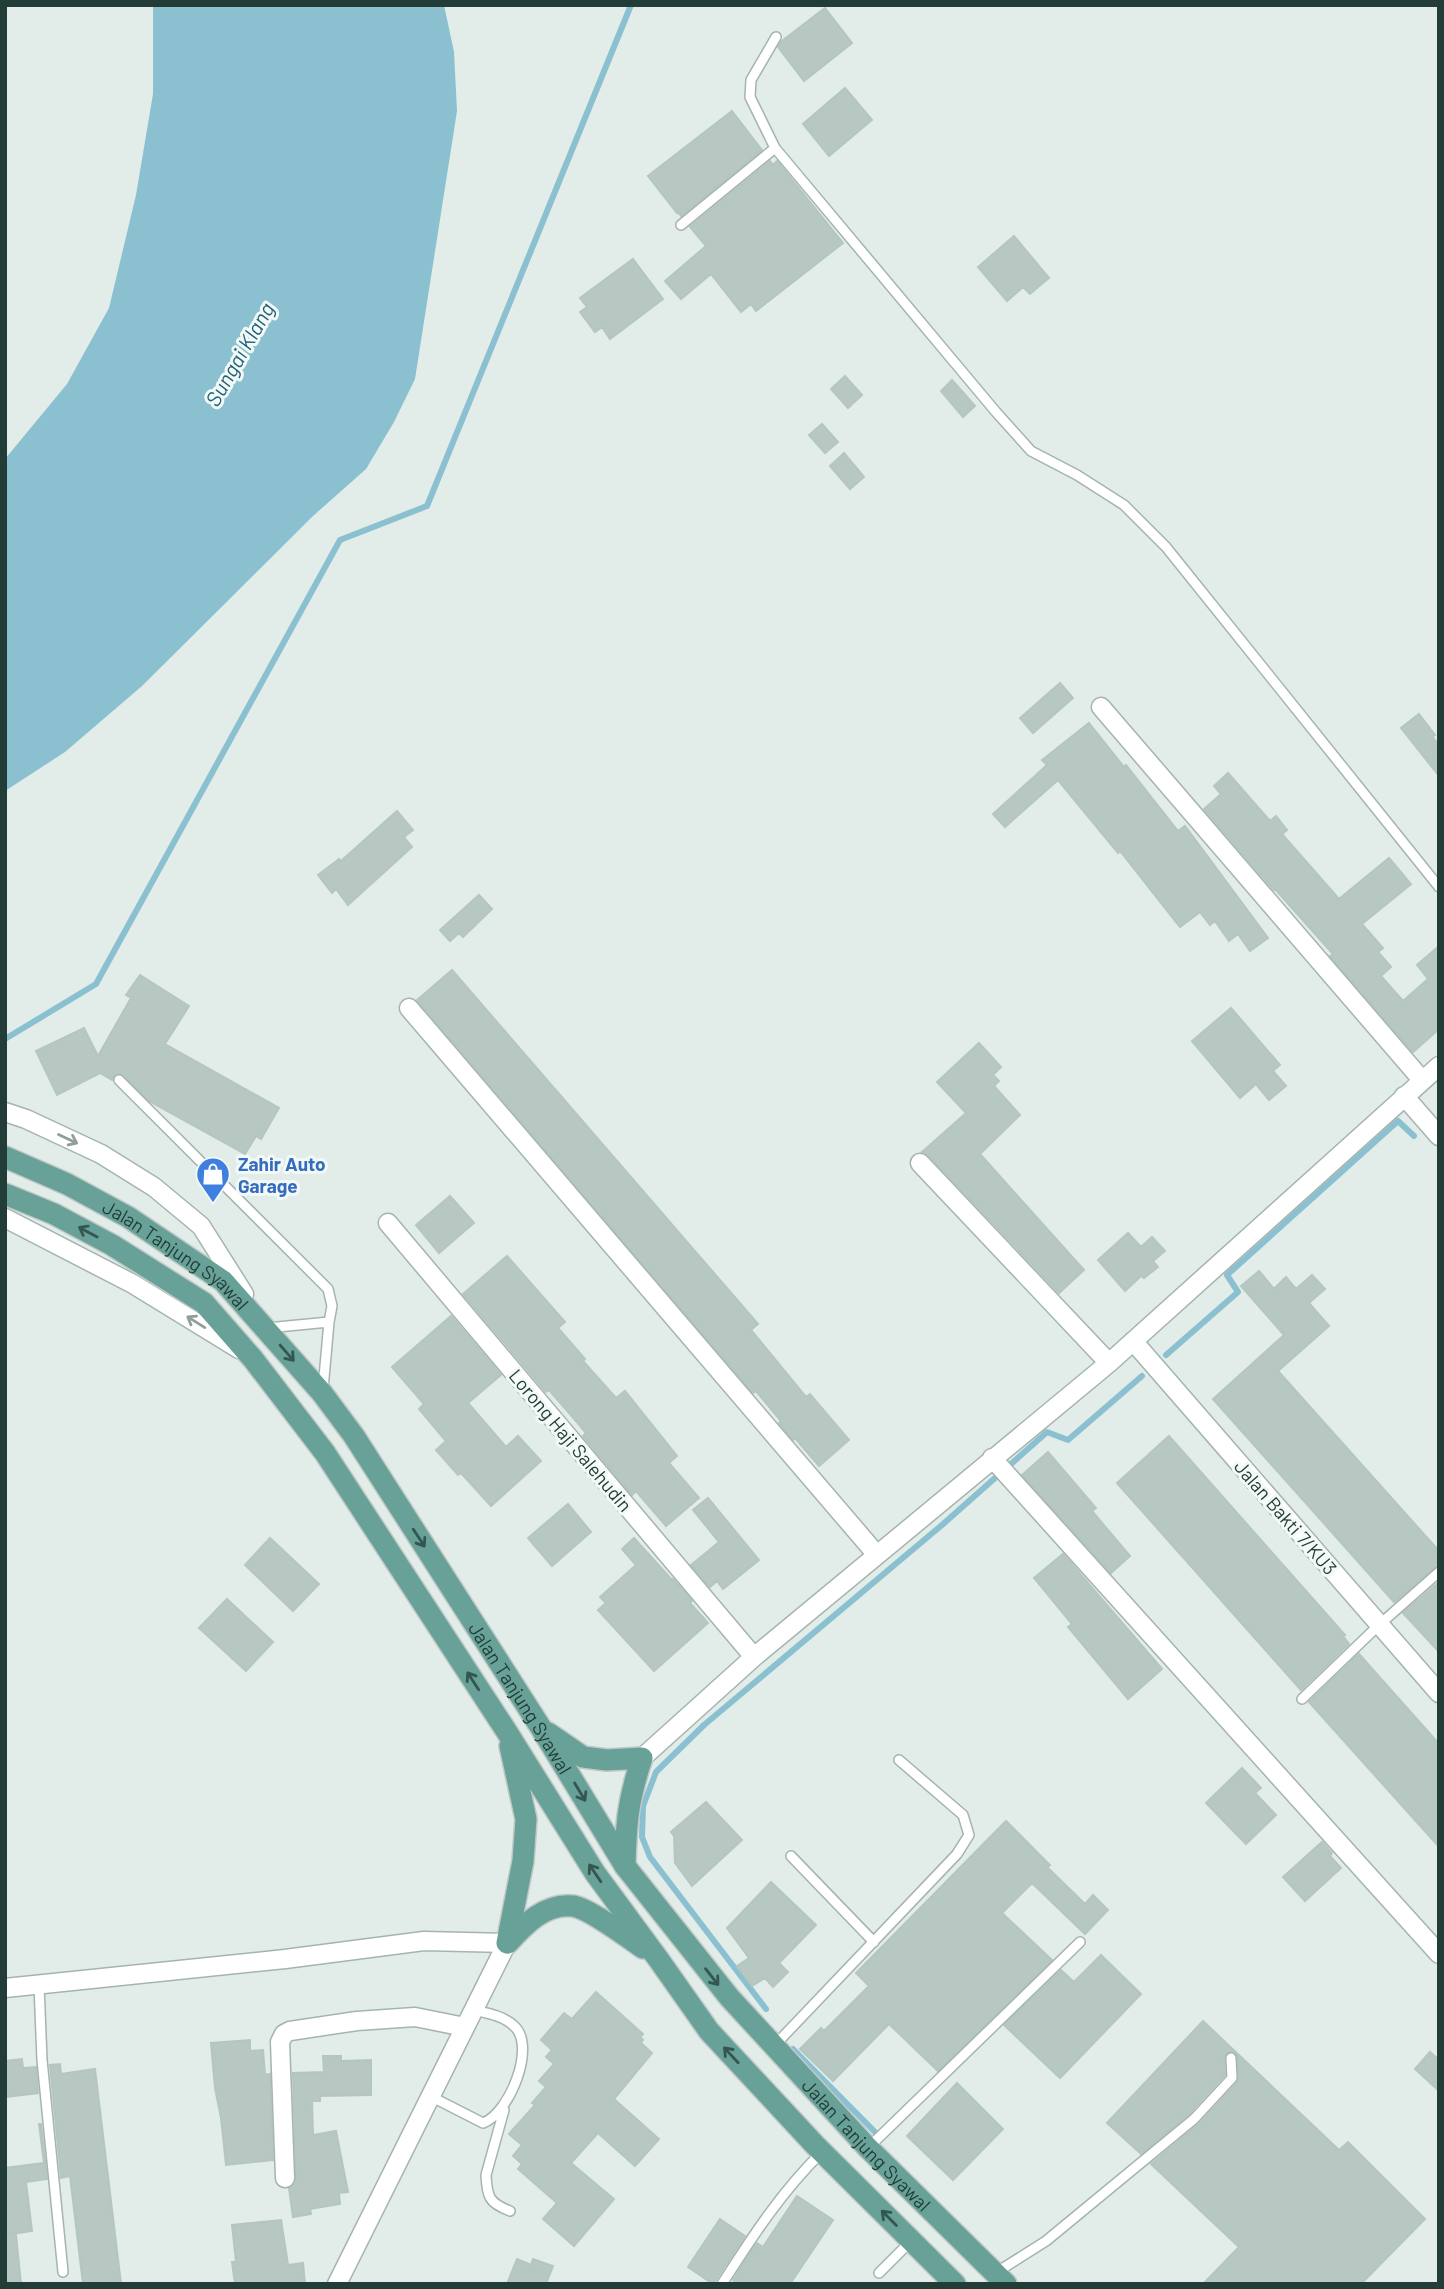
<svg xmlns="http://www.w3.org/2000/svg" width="1444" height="2289" font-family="Barlow,sans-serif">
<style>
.water{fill:#8bc0d0}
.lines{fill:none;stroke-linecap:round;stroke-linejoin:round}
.stream{stroke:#8bc0d0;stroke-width:6}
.building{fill:#b7c7c2;stroke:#b5c6c0;stroke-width:2}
.lane-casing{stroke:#a5b4b0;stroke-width:12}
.street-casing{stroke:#a5b4b0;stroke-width:21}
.primary-casing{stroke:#c1c9c7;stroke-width:24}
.lane{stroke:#fff;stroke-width:9}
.street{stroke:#fff;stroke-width:18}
.primary{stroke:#67a197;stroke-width:21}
.oneway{stroke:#909e9c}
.oneway2{stroke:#335650}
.labels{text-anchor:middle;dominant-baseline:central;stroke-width:6;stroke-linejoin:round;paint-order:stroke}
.shop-label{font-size:19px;font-weight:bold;fill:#366cbe;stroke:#f3f9f6;text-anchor:start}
.street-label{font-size:19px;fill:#223d38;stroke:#f3f9f6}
.water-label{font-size:21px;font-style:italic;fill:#1d6178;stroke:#f3f9f6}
</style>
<rect width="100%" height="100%" fill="#e2ece8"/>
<path class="water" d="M153,5H444L454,52L457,111L415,379L394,422L366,469L313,516L142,686L65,752L5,791V459L67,384L109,308L136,195L153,94Z"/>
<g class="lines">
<path class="stream" d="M5,1039L96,984L340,540L427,506L631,5
M1166,1355L1238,1292L1227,1275L1398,1121L1414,1136
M1011,1464L1047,1432L1068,1440L1142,1376
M766,2009L650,1857L642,1837L643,1806L656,1772L704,1725L942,1525L995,1478
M793,2049L875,2132"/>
</g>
<path class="building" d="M825,8L852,43L804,81L778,47L782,41Z
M845,88L872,120L829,156L803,124Z
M732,111L762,150L681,216L678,212L677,213L648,176Z
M770,161L773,165L777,161L843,243L756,311L751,304L741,312L711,274L681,299L665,281L706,246L690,227Z
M1014,236L1049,278L1030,294L1023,287L1007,301L978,267Z
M633,259L663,299L610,339L602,327L595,332L580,312L587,307L580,298Z
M845,376L862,395L848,408L831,389Z
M952,380L975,406L963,417L941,391Z
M822,424L838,442L825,453L809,435Z
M844,453L864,477L850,489L830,466Z
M1060,683L1073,698L1033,733L1020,718Z
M1419,714L1435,735L1432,737L1439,745V776L1401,728Z
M1089,723L1124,767L1126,765L1178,831L1185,826L1268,938L1250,951L1238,934L1229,941L1215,921L1210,925L1200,912L1180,927L1120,851L1118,853L1058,780L1005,827L993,814L1047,765L1042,760Z
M1228,773L1270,821L1276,816L1287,830L1282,834L1339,899L1389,858L1411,884L1362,924L1383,948L1378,952L1391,967L1381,976L1403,1001L1428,979L1417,965L1439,946V1029L1413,1052L1330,956L1333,954L1275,889L1274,890L1204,809L1221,794L1214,786Z
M397,811L413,830L404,837L412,847L348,905L336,889L332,893L318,875L339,859L341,861Z
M479,895L492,909L463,937L459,933L450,941L440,930Z
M452,970L758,1324L751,1330L806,1397L810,1394L849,1440L819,1466L795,1438L793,1440L779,1423L781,1421L756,1391L753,1393L417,1000Z
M140,975L189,1006L165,1044L279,1108L261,1139L256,1136L245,1154L149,1101L121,1074L115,1075L112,1080L100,1073L57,1095L36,1051L84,1028L98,1056L131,998L126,995Z
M1231,1008L1280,1065L1273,1071L1286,1086L1269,1100L1256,1084L1240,1098L1192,1041Z
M979,1043L1001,1067L993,1075L999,1081L994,1086L1020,1115L980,1154L1084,1270L1059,1293L928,1155L922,1152L966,1113L937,1082Z
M450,1196L474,1223L439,1253L416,1225Z
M1128,1233L1141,1247L1152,1237L1165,1251L1153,1261L1158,1267L1144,1278L1141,1276L1125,1291L1098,1260Z
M507,1256L565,1322L558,1328L585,1359L583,1361L616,1398L625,1391L677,1456L669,1463L699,1498L666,1526L636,1491L632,1495L583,1436L586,1433L576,1421L549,1390L546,1392L463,1294Z
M1259,1271L1274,1289L1286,1277L1296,1289L1312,1275L1325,1289L1309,1303L1329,1326L1278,1371L1439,1551V1565L1394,1602L1213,1399L1284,1335L1241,1286Z
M451,1316L501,1375L468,1403L506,1447L518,1436L541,1461L491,1506L461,1473L458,1475L436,1450L446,1441L419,1409L424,1404L392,1367Z
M1169,1436L1345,1635L1343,1636L1349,1644L1301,1690L1117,1483Z
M1048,1452L1096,1508L1092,1511L1130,1556L1111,1573L1022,1475Z
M708,1498L759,1560L723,1589L717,1581L710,1587L691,1565L719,1542L693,1510Z
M568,1504L591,1532L552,1566L528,1538Z
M270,1538L319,1584L293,1611L245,1565Z
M634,1538L672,1580L673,1579L692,1601L690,1603L708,1623L654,1671L598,1610L606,1603L600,1597L636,1565L622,1549Z
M1063,1554L1162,1669L1128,1699L1068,1627L1072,1624L1034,1578Z
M1439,1582V1652L1403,1613Z
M227,1599L273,1642L246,1671L199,1628Z
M1359,1654L1439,1744V1847L1309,1702Z
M1242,1768L1261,1788L1255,1793L1276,1815L1246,1844L1206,1803Z
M706,1802L742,1840L692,1886L675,1863L674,1836L671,1832Z
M1006,1821L1050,1865L1047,1867L1085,1904L1093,1895L1108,1910L1085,1934L1032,1883L1002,1913L1052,1960L938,2071L889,2024L833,2081L800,2049L821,2028L824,2031L869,1986L856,1973Z
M1322,1842L1332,1853L1330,1856L1341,1868L1305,1901L1283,1877Z
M771,1882L816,1925L779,1963L788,1972L773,1987L765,1978L752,1986L737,1966L749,1958L727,1928Z
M1101,1955L1141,1994L1060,2078L1004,2025L1061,1970L1074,1982Z
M596,1992L643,2034L640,2037L643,2040L641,2043L652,2053L614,2099L659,2139L635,2166L598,2133L571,2163L614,2199L574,2246L543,2219L557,2203L518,2169L522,2164L513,2156L522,2145L509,2134L535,2105L532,2103L546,2087L539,2081L554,2064L546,2057L552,2050L541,2040L564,2013L572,2019Z
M1203,2021L1339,2150L1348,2142L1425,2219L1361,2284H1203L1239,2247L1151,2164L1199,2124L1237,2083L1239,2078L1237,2055L1234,2052L1227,2053L1224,2058L1225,2075L1189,2114L1141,2154L1107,2123Z
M250,2040V2051L263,2050L265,2075L270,2074L273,2160L226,2165L221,2118L215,2088L211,2043Z
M1430,2052L1439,2060V2091L1415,2069Z
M323,2056H341V2061L371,2060V2095L320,2096V2101H312L313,2135L336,2131L348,2192L339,2193L340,2204L310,2209L311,2214L293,2217L289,2188L295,2184L296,2178L293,2073L324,2072Z
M22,2059L23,2068L36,2067L38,2093L5,2097V2061Z
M60,2064L61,2074L95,2069L121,2284H83L70,2176L61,2178L50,2065Z
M957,2083L1003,2129L953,2180L907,2136Z
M39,2124H41L47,2179L26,2182L32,2231L5,2235V2168L44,2163Z
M797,2196L833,2220L790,2284H738L733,2280L750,2253L757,2243L763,2247Z
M720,2219L745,2236L713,2284L688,2267Z
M281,2220L288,2265L303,2263L305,2284H235L232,2262H236L232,2225Z
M5,2235H16L21,2284H5Z
M517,2259L531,2265L533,2259L553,2266L546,2284H507Z"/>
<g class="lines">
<g class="lane-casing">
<path id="lane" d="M776,37L751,80L750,97L775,148L996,412L1031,451L1077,475L1124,505L1166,547L1439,887
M681,225L775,148
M119,1080L328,1289L332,1306L329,1322
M267,1328L329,1322L323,1389
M1302,1699L1379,1625L1439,1572
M791,1856L874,1942
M39,1985L42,2060L63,2272
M775,2045L957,1854L969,1835L963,1815L899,1760
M430,2096L483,2123C509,2114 537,2046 514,2026C504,2016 487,2013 474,2010
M504,2110L486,2175C487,2197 489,2203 510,2211
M868,2148L1080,1942
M997,2272L1046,2241L1194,2119L1232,2078L1231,2058
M879,2273L910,2242
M722,2284C752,2237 782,2191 822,2152"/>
</g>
<g class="street-casing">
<path id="street" d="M1101,707L1422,1080
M409,1008L877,1555
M1404,1096L1439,1136
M5,1112L26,1119L101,1154L154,1187L201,1226L244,1294
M920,1163L1109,1363
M5,1218L133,1284L239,1349
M388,1223L754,1657
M1133,1341L1439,1693
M992,1458L1439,1954
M642,1758L754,1657L1109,1363L1439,1066
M5,1988L285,1959L424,1941L507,1943L337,2284
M285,2178L280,2042L284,2034L290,2031L357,2021L415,2017L465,2027"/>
</g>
<g class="primary-casing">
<g id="primary">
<path id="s1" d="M5,1157L67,1184L128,1217L223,1281L322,1393L354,1436L541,1728L625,1866L729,1997L868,2148L1006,2284"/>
<path d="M5,1194L54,1214L112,1245L204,1303L253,1359L325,1453L507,1732L595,1873L659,1960L709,2031L815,2145L955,2284"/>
<path d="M548,1733L583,1757L607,1760L642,1758C628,1800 626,1823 625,1866"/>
<path d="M507,1943L523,1861L526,1819L510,1746"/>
<path d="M508,1943C525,1924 545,1903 573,1906C588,1908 629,1938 643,1948"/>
</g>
</g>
<use href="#lane" class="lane"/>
<use href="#street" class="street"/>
<use href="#primary" class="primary"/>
</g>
<defs><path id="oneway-shaft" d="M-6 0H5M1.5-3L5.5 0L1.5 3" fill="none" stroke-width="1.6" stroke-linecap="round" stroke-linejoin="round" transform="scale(1.75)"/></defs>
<g class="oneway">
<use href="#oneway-shaft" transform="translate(68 1139) rotate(25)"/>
<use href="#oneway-shaft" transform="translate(196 1322) rotate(-148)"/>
</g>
<g class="oneway2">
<use href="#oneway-shaft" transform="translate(88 1232) rotate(-152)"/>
<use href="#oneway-shaft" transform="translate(287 1353) rotate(49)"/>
<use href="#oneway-shaft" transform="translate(419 1538) rotate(57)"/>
<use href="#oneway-shaft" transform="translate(473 1681) rotate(-123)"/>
<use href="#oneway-shaft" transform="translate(580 1792) rotate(59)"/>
<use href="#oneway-shaft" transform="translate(595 1873) rotate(-124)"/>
<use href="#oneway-shaft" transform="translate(712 1977) rotate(52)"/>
<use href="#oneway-shaft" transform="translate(731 2055) rotate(-133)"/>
<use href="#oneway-shaft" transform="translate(889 2218) rotate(-135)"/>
</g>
<defs>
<g id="shop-pin" transform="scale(1.75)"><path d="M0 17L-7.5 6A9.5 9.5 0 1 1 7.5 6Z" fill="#3f7fe0" stroke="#f3f9f6"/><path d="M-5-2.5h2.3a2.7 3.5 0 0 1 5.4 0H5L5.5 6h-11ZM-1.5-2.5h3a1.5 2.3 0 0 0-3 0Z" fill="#fff"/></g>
</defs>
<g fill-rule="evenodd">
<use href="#shop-pin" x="213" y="1174"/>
</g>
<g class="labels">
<g class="shop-label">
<text x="238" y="1163">Zahir Auto<tspan x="238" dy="22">Garage</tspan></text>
</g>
<g class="street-label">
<text stroke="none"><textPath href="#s1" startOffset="198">Jalan Tanjung Syawal</textPath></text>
<text transform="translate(571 1440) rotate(50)">Lorong Haji Salehudin</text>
<text transform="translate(1286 1517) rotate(49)">Jalan Bakti 7/KU3</text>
<text stroke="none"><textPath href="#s1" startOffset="765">Jalan Tanjung Syawal</textPath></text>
<text stroke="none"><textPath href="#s1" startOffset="1332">Jalan Tanjung Syawal</textPath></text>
</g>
<g class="water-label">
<text transform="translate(239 354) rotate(-60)">Sungai Klang</text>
</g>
</g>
<rect width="1444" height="2289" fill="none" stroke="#223d38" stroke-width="14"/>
</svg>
